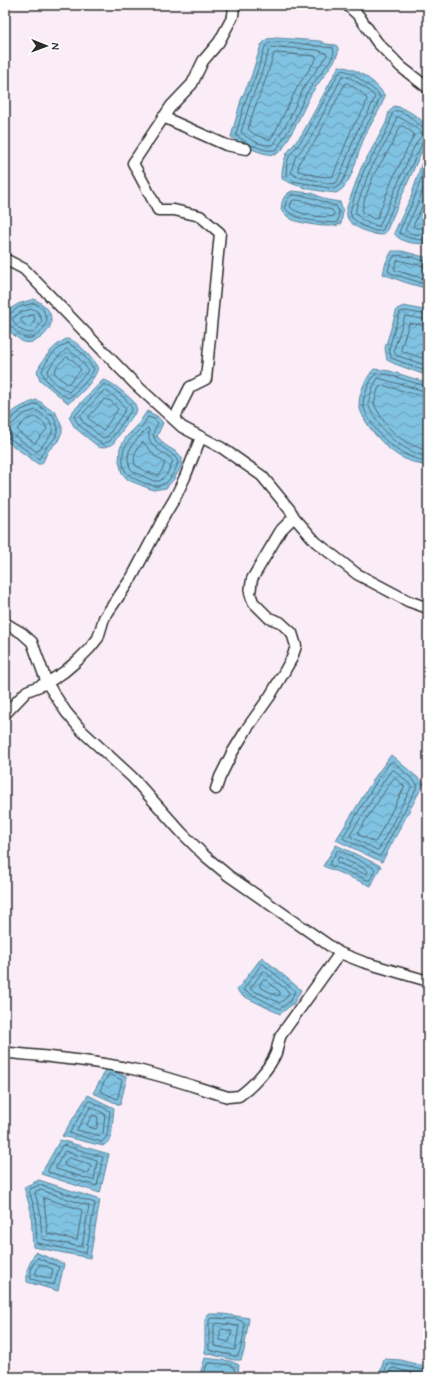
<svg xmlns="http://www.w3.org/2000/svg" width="433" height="1382" font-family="Mynerve,sans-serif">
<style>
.water{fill:url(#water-waves);stroke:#5e8698}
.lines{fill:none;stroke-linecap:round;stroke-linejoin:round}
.shore{stroke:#4d6774;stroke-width:1}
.minor-casing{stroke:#2b2b2b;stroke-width:13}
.minor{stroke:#fff;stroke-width:10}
</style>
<defs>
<pattern id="water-waves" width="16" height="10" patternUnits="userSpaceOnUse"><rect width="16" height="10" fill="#80c2e1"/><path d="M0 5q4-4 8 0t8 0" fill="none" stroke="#699eb7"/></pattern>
</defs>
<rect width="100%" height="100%" fill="#faedf8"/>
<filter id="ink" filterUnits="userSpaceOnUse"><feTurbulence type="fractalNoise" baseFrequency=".025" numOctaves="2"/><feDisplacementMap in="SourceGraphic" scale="8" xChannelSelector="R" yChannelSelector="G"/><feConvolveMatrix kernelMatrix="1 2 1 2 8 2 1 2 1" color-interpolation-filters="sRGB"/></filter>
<g filter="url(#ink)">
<path class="water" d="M277,38L320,41L326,44L336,45L338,48V53L335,60L311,94L296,125L282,150L275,155C258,154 245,146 231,137L241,100L251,77L261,45L267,39Z
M339,66C356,68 375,80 385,96C380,111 372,121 366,134C358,149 354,177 343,188C341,190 338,192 336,193C317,191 299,188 282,179V172L284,161L287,153L302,134Z
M394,106C407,108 418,117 428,126V142L419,157L386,232L382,235C373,235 353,228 348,219C346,215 347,211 347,207L361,168L378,138L386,123L389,112Z
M428,149V243C418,245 400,243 394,233L411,197L422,162Z
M292,191L312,193L327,200L340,202L343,212L341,224C331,229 304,224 293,220C288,218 285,214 281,210C282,200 283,195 292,191Z
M392,251H402L428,258V289L404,282L383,274L386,262Z
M34,299C42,303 51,309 51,319C53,331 35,346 23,342C21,341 18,338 15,336C5,328 5,326 5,312L18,304Z
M404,306L428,311V376L395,364L387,360L385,348L397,309Z
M66,339C78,339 92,359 98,368C94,381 80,396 68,403L40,380L37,371C44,357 53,346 66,339Z
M374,369L390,371L428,383V467C419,464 408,461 399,456C384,447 365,425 360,409C356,398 366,377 374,369Z
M103,380C110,380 127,395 133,401C135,403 136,407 137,410L112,445L100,448L75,428L69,417L73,411Z
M36,400C44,402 47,410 55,411L62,427V432L58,441L48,451L42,464H38L5,440V419C14,409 24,405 36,400Z
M147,411L157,416L163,423L157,436L165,445L178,453L182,458V465L174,479L166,488L153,490L128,480L122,473L119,461L120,448L126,437L137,426Z
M391,755L424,783L382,862L336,840L375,777Z
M336,845L381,866L371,886L323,866Z
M262,957L301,990L294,1003L280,1014L241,995L237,990Z
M107,1068L127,1077L120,1105L93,1093Z
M88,1095L114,1108L111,1139L103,1146L62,1136Z
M60,1140L109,1154L100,1193L41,1174Z
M39,1180L100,1200L90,1258L33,1247L31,1211L24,1187Z
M35,1252L64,1264L58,1291L27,1282V1270Z
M207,1314H223L249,1318L244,1351L241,1360H234L205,1353V1320Z
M205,1358L230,1361L239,1365L238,1372L236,1377H199Z
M384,1359L401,1360L428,1367V1377H379Z"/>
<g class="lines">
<path class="shore" d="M277,47L317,50L326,53L327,55L303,89L288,121L274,144C265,148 247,139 241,132L250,103L259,80L269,50L271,48Z
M277,53L315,56L317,58L298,86L277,128L271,139L269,140L254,134L248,129C252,113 259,97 265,81C269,72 270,63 274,54Z
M342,70L352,73L378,93L380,97L373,114L362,133L346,175L340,185L334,189L293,181L286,176L287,162L290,155L305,136L336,78Z
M343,76C352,76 369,90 375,97L369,111L357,131L341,173L337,182L333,184L295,176L291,172L295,158L310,139Z
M348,83L362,93L367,99L364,109L352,128L333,176C323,179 308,173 298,171V169L300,161L314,143L321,130L345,84Z
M397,117H399L411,124L422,133L423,135L418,140L411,153L382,220L379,226C372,226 361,220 356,214V208L369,172L386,142L394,127Z
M403,126L413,133L414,135L393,178L377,218L374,219L362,212L364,201L374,174L391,146L400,127Z
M428,129C416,127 407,109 395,111L392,114L389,125L382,140L364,170L354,198L350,212L352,218L363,226L375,231H380L383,230L403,183L423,142L428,140
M249,144L237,136L236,134L245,102L255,78L265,47C266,45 268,43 270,43C282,39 320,47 333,48L334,52L332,58L307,92L293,123L277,149C268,153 258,147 249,144
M428,159L414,199L399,232C405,239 419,240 428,240
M428,174L419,201L405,230C411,235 420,235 428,234
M428,194L413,226L416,228H428
M292,195C308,194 321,202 336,206L339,212L338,221L335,223C320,221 295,222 285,208C285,203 287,198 292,195Z
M294,200C308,200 318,207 332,210L334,213L333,216C325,219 296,214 290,207L292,201Z
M428,262L411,257L395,255L390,263L388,271L393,274L428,285
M428,267L398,260L397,261L394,268L395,270L428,280
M33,309L38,312L42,321C36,332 31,337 20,329C16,326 14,323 12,319L21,312Z
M5,315H8L19,307L34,303L43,309L47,320C45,327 41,334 34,337C19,343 16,325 5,324
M32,315L34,316L35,320L31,326L28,327L21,321V319Z
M428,315L405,311L400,312L389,348L391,358L428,372
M428,320L405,316L394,349L395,354L398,356L428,366
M428,326L409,323L401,349L402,351L428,360
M68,343L82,353L94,369C91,377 76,394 68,398C58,392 45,383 42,371C46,360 56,348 68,343Z
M67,349L78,357L88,370L87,372L69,392C61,388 50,380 47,372L54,361Z
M67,357L74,361L81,370L68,384L59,378L54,372L58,365Z
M105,384C114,388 129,400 132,409L110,441L102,444L79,425L74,417L98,390Z
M428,387L389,375L376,373C371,378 368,386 366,392C364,397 362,403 364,408C369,424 387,445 402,453C410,457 419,460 428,463
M105,390L119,400L126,409L107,437L103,438L83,422L80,417Z
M428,392L378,378L373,387L368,403C369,408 372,413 375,417C388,441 404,449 428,458
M428,398L382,385L378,389L374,404C388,432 399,441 428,451
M105,399L111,401L118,409L103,431L88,418Z
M35,417L45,424L47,429L35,443L21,434L17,429L26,420Z
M148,417L154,419L158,423C156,427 152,433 154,437C157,449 182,454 177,466C174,472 169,483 162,485C154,489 132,479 126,472C122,467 122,455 124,449C127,441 134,436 139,430C143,426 145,421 148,417Z
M5,421H9L21,410L37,404L48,413L53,415L58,428L55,438L45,449L39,459L9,438L5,437
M5,427L11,425L24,414L36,410L49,419L53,429L51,435L37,452L12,434L5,432
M148,428L149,430C146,448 164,451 173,461L167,474L160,481H154L134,472L130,468L128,460L129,451L133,444Z
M142,443H144L155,456L165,463L162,470L158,475L147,472L135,465C133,456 135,450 142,443Z
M391,762H394L418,785L381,855L379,856L344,839L343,837L378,779Z
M392,770H394L412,786L379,849L377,850L351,837L350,835L383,782Z
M395,778L404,786V788L376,841L374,842L359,835L358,832L388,786L393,779Z
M339,850L374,868L375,870L370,880H367L330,865V863L337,851Z
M339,857L367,870L368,873L365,874L338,863L337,861Z
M263,964L295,991L291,1000L280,1009L243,990L261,965Z
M264,971L289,992L287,997L280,1003L250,989L262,972Z
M263,980H266L280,992V995L277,996L260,987V985Z
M109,1074L122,1080L118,1097L117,1099L100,1091Z
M89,1101H91L110,1111L107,1136L102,1142L70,1133Z
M91,1107L105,1114L103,1134L101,1136L77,1130Z
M93,1115L98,1117L97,1127L96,1129L88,1127L87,1125Z
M63,1145L103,1157L97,1186L48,1172V1170Z
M65,1151L97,1161L94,1180H92L56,1169V1167Z
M69,1158L90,1164L91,1166L89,1172L87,1173L65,1166L64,1163L67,1159Z
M40,1185L95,1203L86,1253L37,1243L35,1211L29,1190Z
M41,1190L89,1206L82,1247L42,1239L40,1211L35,1193L36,1191Z
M44,1198L82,1210L77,1240L48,1234Z
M38,1258L59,1267L54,1285L31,1279C30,1271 32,1262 38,1258Z
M40,1264L53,1269L51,1279L36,1275V1272Z
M211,1318L236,1319L244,1322C245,1330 242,1348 238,1355L234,1356L209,1350V1321Z
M216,1323L239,1326L235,1350L214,1346V1325Z
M222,1329L232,1331L229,1342L220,1340V1331Z
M203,1377L207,1364L209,1363C214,1363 230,1364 233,1367C236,1369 234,1374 233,1377
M383,1377L387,1364L388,1363L428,1371
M388,1377L391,1369L392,1368L428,1376"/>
<g class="minor-casing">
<path id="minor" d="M347,5L359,16L377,42L401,67L428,88
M163,117L226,145L246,149
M5,259L24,269L135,384L182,427L222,448L262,476L290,510L294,517L316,542L357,574L408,601L428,608
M174,419L190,387L206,379L220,233L200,216L174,210H158L133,163L171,106L192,84L203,61L219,42L233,16L234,5
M201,437L185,477L175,498L166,513L132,577L104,618L98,638L90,648L78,660L64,672L47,683L66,712L82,731L132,777L182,833L205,856L229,876L340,953L363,962L428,981
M5,623L22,633L32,642L47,683L27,691L5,714
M216,789L220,777L232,753L248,727L270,696L283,674L292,658L296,646L292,633L280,622L269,618L253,602L250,593L252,579L281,530L294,517
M10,1053C53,1057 95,1061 137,1070C168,1077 198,1088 228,1097L239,1096C252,1087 270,1068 276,1053C278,1047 278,1041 281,1035L340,953"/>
</g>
<use href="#minor" class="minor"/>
</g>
</g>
<rect width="433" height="1382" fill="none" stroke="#fff" stroke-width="20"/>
<rect x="10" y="10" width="413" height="1362" fill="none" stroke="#2b2b2b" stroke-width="1.5" filter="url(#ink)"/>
<g transform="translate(46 46) rotate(91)" stroke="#ffffff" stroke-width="3" paint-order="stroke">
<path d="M0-3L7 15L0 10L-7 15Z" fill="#2b2b2b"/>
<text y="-6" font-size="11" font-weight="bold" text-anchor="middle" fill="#2b2b2b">N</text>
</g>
</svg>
